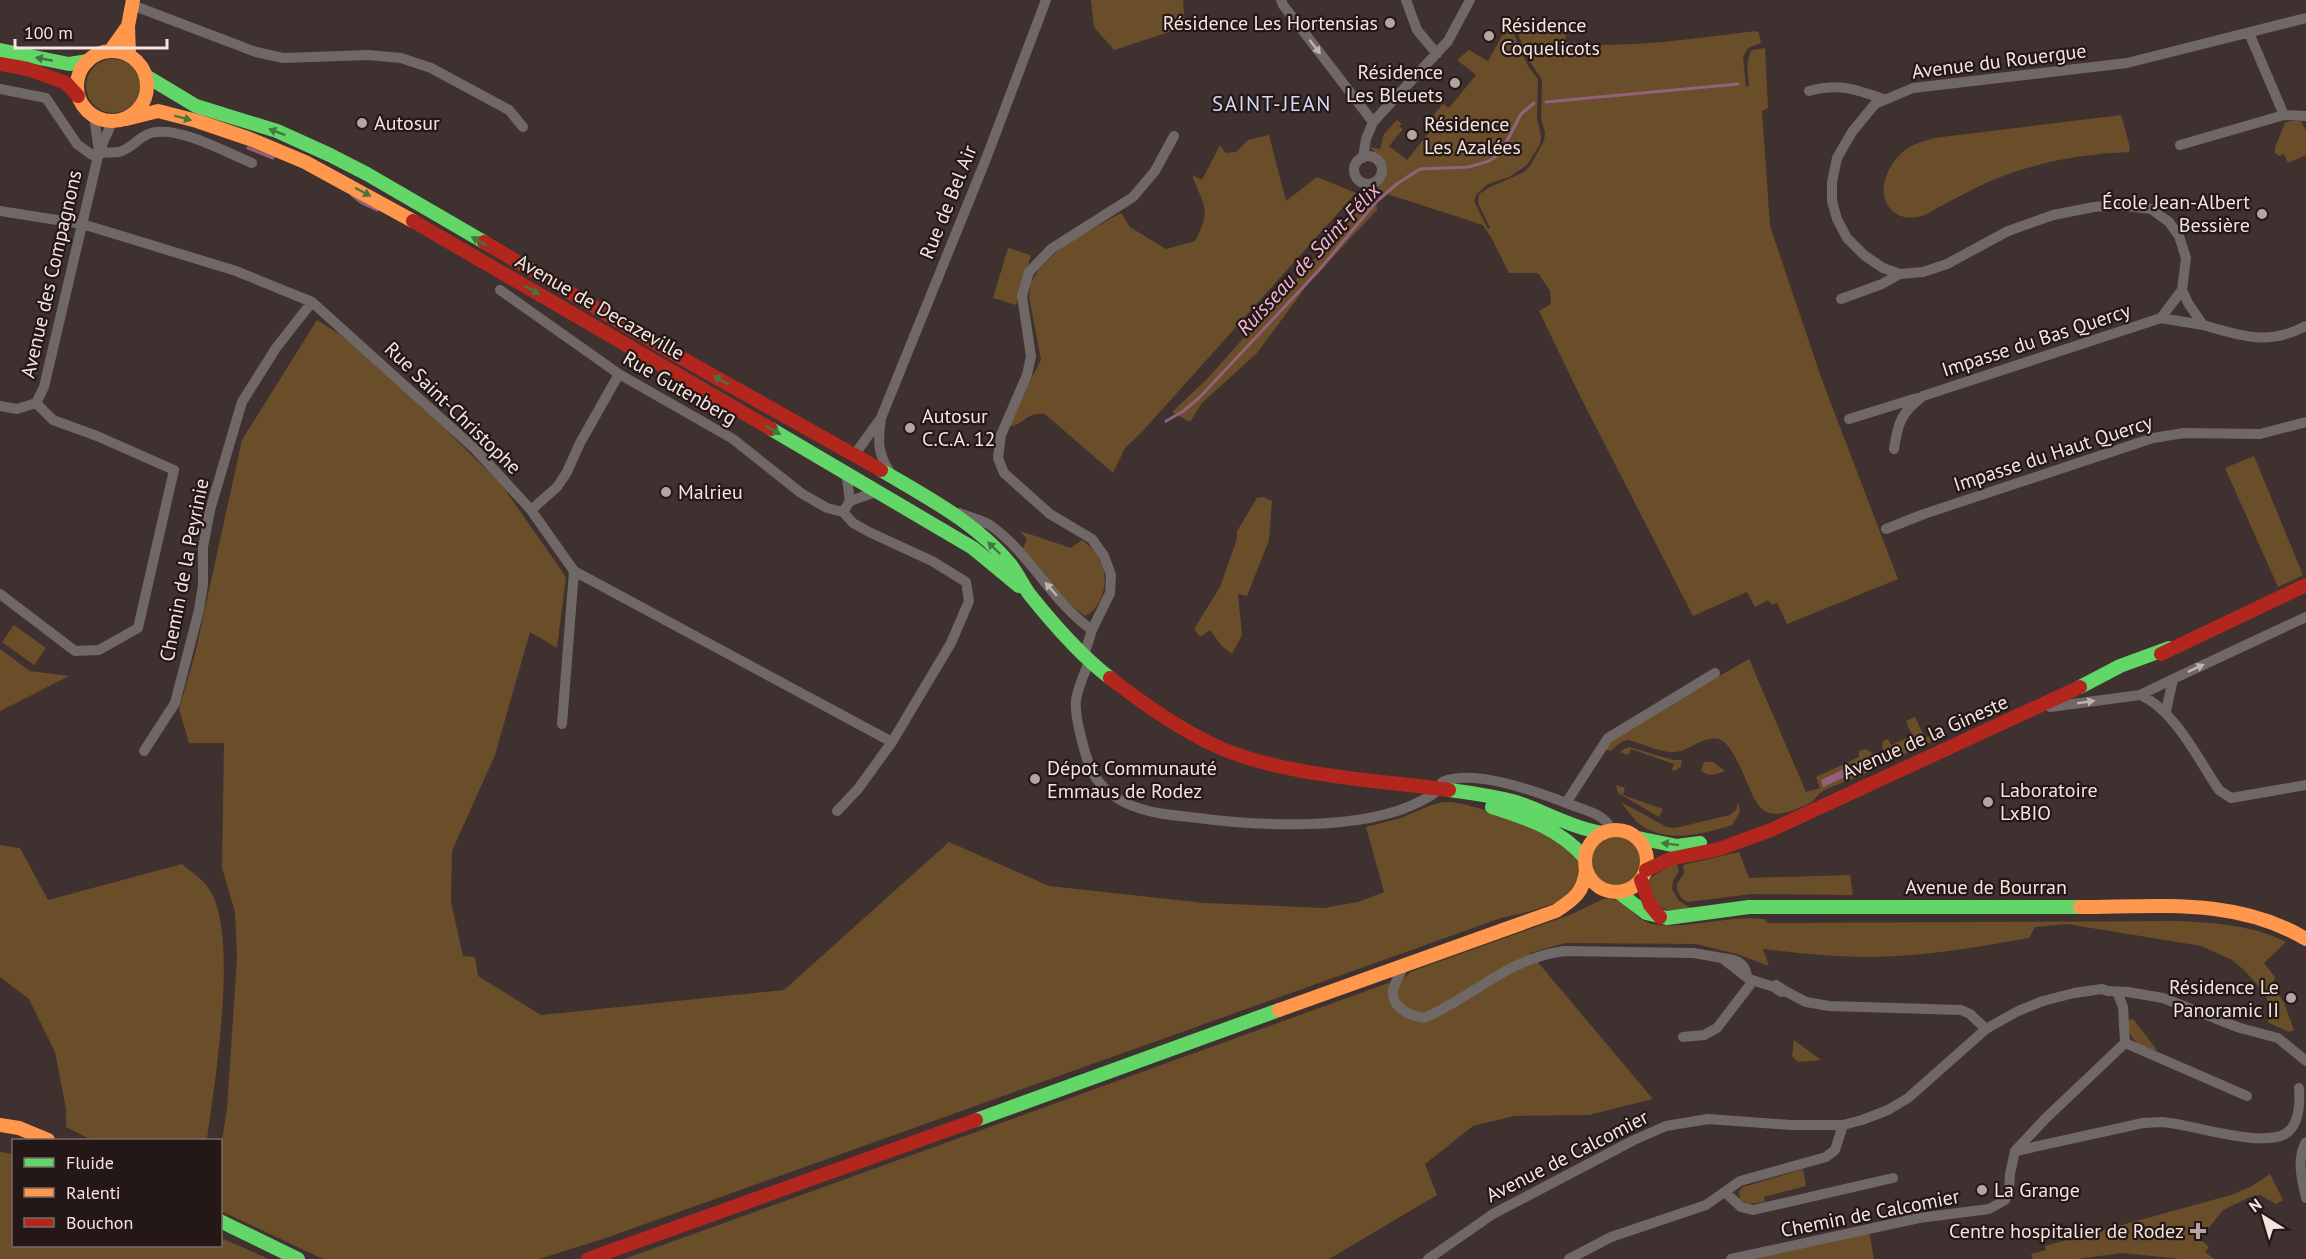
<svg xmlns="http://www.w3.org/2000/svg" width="2306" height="1259" font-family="'PT Sans',sans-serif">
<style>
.green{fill:#6a4e29}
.water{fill:#94617c}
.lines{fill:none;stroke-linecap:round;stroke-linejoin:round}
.stream{stroke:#94617c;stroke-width:3}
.street{stroke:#6f6866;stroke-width:10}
.fast{stroke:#63d668;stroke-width:14}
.slow{stroke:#ff974d;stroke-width:14}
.jam{stroke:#b3261e;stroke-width:14}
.oneway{fill:#bfb2af}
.oneway2{fill:#44773f}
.poi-dot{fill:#b5a5a2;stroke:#241816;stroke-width:2}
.labels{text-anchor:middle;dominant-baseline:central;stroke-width:4.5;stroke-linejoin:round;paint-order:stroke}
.poi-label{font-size:20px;fill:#f5e4e0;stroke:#241816;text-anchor:start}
.street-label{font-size:20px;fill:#f5e4e0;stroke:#241816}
.neighbourhood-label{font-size:21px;letter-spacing:1.5px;fill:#d6daf7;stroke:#241816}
.water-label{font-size:21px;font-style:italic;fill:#f6b4d6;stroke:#241816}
</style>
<rect width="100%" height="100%" fill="#3f312f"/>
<path class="green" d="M1091,0H1183L1185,27L1114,50L1094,27Z
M1517,22L1567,28L1565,42C1629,50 1692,38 1756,31L1759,33L1761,43L1748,48L1743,57L1746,87L1749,86C1748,74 1745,61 1752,50L1765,48L1768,108L1762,111L1770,226L1822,380L1898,579L1787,624L1777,603L1772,605L1768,600L1755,607L1747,592L1693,616L1581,398L1539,311L1551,304L1550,291L1538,273H1509L1492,239L1483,225L1381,192L1377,186L1386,173L1381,159L1370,147L1380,149L1384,134L1397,120L1402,124L1399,126L1403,129L1389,146L1407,160L1435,125L1429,120L1443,104L1449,108L1476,75L1457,60L1469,50L1488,61L1509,23L1528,66L1538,79L1537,118L1541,136L1540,144L1527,165L1509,177L1488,184L1477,194L1474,201L1488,229L1490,228L1478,203L1479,194L1488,188L1524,172L1530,166L1544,141L1545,132L1541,119L1542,80L1532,65L1513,23Z
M86 86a27 27 0 1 1 54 0a27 27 0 1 1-54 0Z
M2121,115L2130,147L2129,152C2079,154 2032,163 1986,183C1971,190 1956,198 1941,206C1932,210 1927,216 1917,217C1907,219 1895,216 1889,207C1875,188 1891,159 1908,148C1916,143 1925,141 1934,138Z
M2290,121H2301L2306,131V155L2288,163L2284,154L2279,156L2275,153V147L2285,123Z
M1269,135L1286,201L1317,177L1356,193L1142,432L1125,448L1113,473L1045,414C1024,412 1025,426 1006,427L1041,360L1029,296L1031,283L1039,269L1055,253L1072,240L1121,213L1130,227L1166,249L1195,241C1212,209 1204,207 1192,175L1202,180L1220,145L1226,153L1236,152L1248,140Z
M1376,200L1377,210L1308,284L1257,353L1202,403L1190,422L1172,412L1207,379L1351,218L1369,201Z
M1008,248L1031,255L1016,305L993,298Z
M317,320L341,335L442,426L501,484L566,577L557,648L530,632L495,755L452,851L451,902L463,956L475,957L478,976L541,1015L784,990L949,842L1049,886L1205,903L1324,908L1358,902L1384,892L1366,827C1376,824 1387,822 1397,819C1414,814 1432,801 1450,802C1475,804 1564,834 1576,856C1584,872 1577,885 1568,899L1528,912L1501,918L603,1239L539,1259H323L221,1211V1147L227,1108L237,958L235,912L222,868L224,743H189L179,709L195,654L242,440Z
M2254,456L2303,575L2278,587L2225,468Z
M1263,497L1272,501L1269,540L1247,596L1238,594L1242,635L1232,654L1221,645L1210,630L1200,637L1194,629L1220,587L1237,539V531L1257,498Z
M1020,531L1071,548L1082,540C1087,544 1093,548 1096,553C1111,573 1106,605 1085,616L1072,606L1022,550L1027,539Z
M14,625L46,648L34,665L2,642Z
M0,649L30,671L69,676L0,711Z
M1749,659L1806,792L1820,788L1816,777L1859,757V751L1866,749L1873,754L1875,768C1859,780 1836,782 1820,793C1816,796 1815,800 1810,803C1752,832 1758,798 1735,757C1732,751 1727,743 1721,740C1708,734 1693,747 1681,751C1664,756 1644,743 1627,740L1621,742L1611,751L1606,750L1607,740Z
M1915,717L1925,738L1932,734L1931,742L1894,759C1886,756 1880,750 1883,741L1888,739L1891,745L1912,736L1906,721Z
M1629,747L1673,760H1682L1681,767L1675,771L1672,770L1674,764L1631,749L1628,755L1619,752Z
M1704,762H1713L1725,771C1717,774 1708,778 1701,770Z
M1616,785L1625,788L1623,795L1663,809L1659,817L1618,793Z
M1619,801L1667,827L1675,828L1730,815L1736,810L1738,802L1740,812L1732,825C1703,834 1664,845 1637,822C1630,815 1626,807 1619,801Z
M1591 860a26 26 0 1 1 52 0a26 26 0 1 1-52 0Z
M0,845L20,848L48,900L182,864C190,871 203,879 209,889C240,933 214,1085 207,1140H92L66,1127V1109L55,1052L29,999L0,977Z
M1739,852L1749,878L1850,875L1853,895L1752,894L1688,902L1681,898L1677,889V884L1684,873L1683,865Z
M1676,863L1679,871L1673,881L1672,889L1679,901L1691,908L1670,911L1656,905L1649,880L1653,876Z
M1610,898C1627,902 1638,922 1653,924C1690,930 1727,915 1764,919L1768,923L2179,921C2215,923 2253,925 2286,942L2264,963L2275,977L2273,984L2284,1003L2294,1030L2289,1032L2267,1022L2273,1014L2264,992L2244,970L2232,960L2201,946L2067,924L2035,927L2029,938C1978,947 1926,956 1873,957C1836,957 1799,953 1763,949L1769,966L1737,954L1696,944L1565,943L1530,953L1653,1099L1589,1115L1514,1116L1473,1126L1425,1164L1437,1195L1329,1259H624L1405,977L1410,972L1572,914L1603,899Z
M2133,1019L2157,1050C2138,1049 2129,1038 2126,1020Z
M1794,1040L1821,1060L1798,1062L1792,1056Z
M0,1152L13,1154L14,1246H220L221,1238L269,1259H0Z
M1803,1169L1806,1186L1764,1197L1765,1202L1747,1204L1740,1199L1739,1191L1743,1187Z
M2270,1174L2283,1200L2276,1204L2260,1195L2250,1197L2223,1210L2200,1239L2209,1247L2205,1252L2214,1259H2181L2122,1253L2077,1259H2033L2031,1254L2046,1250L2045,1246L2231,1195L2252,1186Z
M1869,1231L1874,1259H1745Z"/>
<path class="water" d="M1857,763L1860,770L1823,787L1821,780Z"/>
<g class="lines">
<path class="stream" d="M1546,102L1738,84
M248,148L273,158
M352,195L362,203L377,210
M1166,421L1182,412L1199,398L1319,270L1376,202L1398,183L1420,169L1469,167L1489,161L1500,154L1521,114L1534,103"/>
<path class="street" d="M1281,0L1283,5L1373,122
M1406,0L1417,30L1437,54
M132,5L256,52L283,58L369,55L401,58L431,68L509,110L523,127
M2306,18L2127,63L1913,88L1875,104L1852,132L1837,158L1832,182V201L1837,219L1847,238L1864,255L1883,268L1900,274L1923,272L1947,264L2008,231L2053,215L2094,207L2118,205L2151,209L2169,222L2179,236L2186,258L2182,290L2188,303L2203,325C2241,336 2268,346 2306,326
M2249,33L2284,115L2306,116
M0,89L46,98L77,144L92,155C101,152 110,153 119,152C132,149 139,136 151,133C180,126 225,152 252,163
M1809,91C1839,83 1855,89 1883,99
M94,116L99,152
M2180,145L2284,115
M1354 170a14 14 0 1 1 28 0a14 14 0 1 1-28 0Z
M1363,158L1366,139L1373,122L1448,41L1470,0
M0,211L82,224L125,237L236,271L312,302L475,449L531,510L574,571L892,742L951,643L969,601L966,582L932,561L869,532L853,523L843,512L850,501
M500,290L619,374L733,439L801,493L827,508L843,512
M1841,299L1882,284L1900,274
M2161,318L2203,325
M36,403L44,387L99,152L112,122
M0,406L17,409L36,403
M881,418C878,441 877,451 889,471
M1849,419L1917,398
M1894,449C1898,422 1901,413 1923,396L2161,318L2182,290
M855,454L881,418L986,159L1046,0
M846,472L850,501L879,491
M531,510L557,487L567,472L580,443L619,374
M959,513C969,517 981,520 990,525C1030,553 1052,602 1092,630
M1886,529L1924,514L2153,438L2184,433L2260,434L2306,422
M0,594L75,651L99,650L138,628L174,470L97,436L53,420L36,403
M1084,655L1092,630L1110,593L1111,575L1104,556L1092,539L1050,514L1004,473L998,458L1001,435L1027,375L1031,356L1022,296L1029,272L1051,249L1133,197L1155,171L1174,136
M1089,662C1084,674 1078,687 1076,700C1074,716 1086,761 1094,775C1101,787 1116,799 1128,804C1148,813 1170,815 1190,817C1255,826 1360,832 1419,802C1428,797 1439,793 1442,782C1475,768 1537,792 1569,804C1584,810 1606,814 1611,830
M2140,695L2173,679
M2050,707L2140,695C2174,709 2198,759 2219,790L2231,798L2306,785
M2166,711L2173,679L2306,617
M562,724L574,571
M144,751L175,703L199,610L203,585V547L210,510L242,402L276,348L312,302
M1566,803L1608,738L1715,673
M837,811L858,789L892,742
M1403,968C1400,974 1394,984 1393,991C1391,1008 1411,1016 1424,1018C1475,996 1506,959 1564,951L1694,953L1722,958
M1747,976C1745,962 1735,959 1722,958L1749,979L1774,987L1776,985L1785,991L1781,992L1774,987
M1785,991L1806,1002L1829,1006L1961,1010L1970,1014L1986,1029
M1683,1037L1704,1035L1717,1028L1753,981
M2125,1043L2247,1096
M2306,1142C2296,1160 2302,1179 2306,1198
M2016,1151L2143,1123C2149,1123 2156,1122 2162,1122C2192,1124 2259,1148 2285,1134C2300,1125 2300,1102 2299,1088
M1726,1193L1741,1207L1753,1210L1893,1178
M1428,1259L1493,1214L1634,1140L1666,1126L1708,1119L1791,1125H1843L1862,1120L1888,1110L1908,1098L1986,1029L2018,1011L2043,1001L2074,993L2102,989L2108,991L2128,992L2163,998L2240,1028L2278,1038L2306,1061
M1569,1259L1611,1237L1706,1205L1740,1181L1826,1157L1835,1150L1843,1125
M1731,1259L1919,1218L1989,1209L2005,1200L2009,1192L2010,1174L2015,1151L2046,1118L2125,1043L2123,1007L2117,992"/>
<path class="fast" d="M0,50L69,64L88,61
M146,76L196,106L277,131L330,155L367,174L484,242
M771,429L973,548L1019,586
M881,470C926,497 977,523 1010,564C1018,574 1023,586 1030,595C1054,625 1080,655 1110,678
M2080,687L2120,666L2169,648
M1449,790C1472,793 1496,796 1519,803C1547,813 1573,828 1603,833
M1492,807C1527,818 1560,829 1585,858
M1638,838L1677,846L1700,843
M1618,892L1646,913L1667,918L1749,907H2080
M976,1120L1279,1010
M220,1221L298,1259"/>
<path class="slow" d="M77 86a35 35 0 1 1 70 0a35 35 0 1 1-70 0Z
M110,51L128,26
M129,55L128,26L133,0
M126,119L158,111L197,121L250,139L305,162L413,221
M1585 861a31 31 0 1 1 62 0a31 31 0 1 1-62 0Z
M2080,907C2158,907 2236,897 2306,939
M1279,1010L1556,911C1574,899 1584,892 1586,870
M0,1125L19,1128L48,1140"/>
<path class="jam" d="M0,64L28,69L66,83L78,96
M413,221L771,429
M484,242L676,355L881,470
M2161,654L2306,585
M1110,678C1144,704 1179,729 1218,747C1283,776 1378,780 1449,790
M1646,870L1670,859L1719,849L1771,830L2080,687
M1641,880L1650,905L1660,917
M588,1259L976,1120"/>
</g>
<defs><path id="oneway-solid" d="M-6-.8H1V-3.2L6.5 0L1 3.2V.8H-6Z" transform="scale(1.5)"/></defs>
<g class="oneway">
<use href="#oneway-solid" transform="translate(1315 47) rotate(53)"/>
<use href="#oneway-solid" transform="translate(1051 589) rotate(-131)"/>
<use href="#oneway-solid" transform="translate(2196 668) rotate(-25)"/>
<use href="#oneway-solid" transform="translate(2086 702) rotate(-9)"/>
</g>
<g class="oneway2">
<use href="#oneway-solid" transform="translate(44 59) rotate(-169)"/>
<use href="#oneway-solid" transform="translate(183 118) rotate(15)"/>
<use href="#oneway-solid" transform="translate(277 132) rotate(-159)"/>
<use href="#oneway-solid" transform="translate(363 192) rotate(28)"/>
<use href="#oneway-solid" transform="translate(479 241) rotate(-150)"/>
<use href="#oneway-solid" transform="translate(532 290) rotate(30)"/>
<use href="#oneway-solid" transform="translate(721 380) rotate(-151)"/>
<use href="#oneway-solid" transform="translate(773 430) rotate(30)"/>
<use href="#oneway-solid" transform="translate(994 548) rotate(-136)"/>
<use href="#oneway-solid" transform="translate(1670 844) rotate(-173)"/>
</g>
<g class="poi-dot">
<circle cx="1390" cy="23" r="6"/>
<circle cx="1489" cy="36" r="6"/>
<circle cx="1455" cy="83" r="6"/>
<circle cx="362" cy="123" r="6"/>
<circle cx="1412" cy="135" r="6"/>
<circle cx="2262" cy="214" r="6"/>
<circle cx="910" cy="428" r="6"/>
<circle cx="666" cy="492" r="6"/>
<circle cx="1035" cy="779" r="6"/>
<circle cx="1988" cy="802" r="6"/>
<circle cx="2291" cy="998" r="6"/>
<circle cx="1982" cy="1190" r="6"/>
<path d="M2195 1222h6v6h6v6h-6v6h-6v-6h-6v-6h6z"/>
</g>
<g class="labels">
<g class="poi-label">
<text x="1378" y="23" text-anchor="end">Résidence Les Hortensias</text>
<text x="1501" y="25">Résidence<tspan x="1501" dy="23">Coquelicots</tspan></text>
<text x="1443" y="72" text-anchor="end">Résidence<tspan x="1443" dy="23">Les Bleuets</tspan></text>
<text x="374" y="123">Autosur</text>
<text x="1424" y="124">Résidence<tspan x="1424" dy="23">Les Azalées</tspan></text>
<text x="2250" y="202" text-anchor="end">École Jean-Albert<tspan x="2250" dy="23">Bessière</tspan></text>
<text x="922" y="416">Autosur<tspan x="922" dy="23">C.C.A. 12</tspan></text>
<text x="678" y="492">Malrieu</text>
<text x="1047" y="768">Dépot Communauté<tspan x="1047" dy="23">Emmaus de Rodez</tspan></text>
<text x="2000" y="790">Laboratoire<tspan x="2000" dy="23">LxBIO</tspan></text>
<text x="2279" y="987" text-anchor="end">Résidence Le<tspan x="2279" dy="23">Panoramic II</tspan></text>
<text x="1994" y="1190">La Grange</text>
<text x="2184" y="1231" text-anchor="end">Centre hospitalier de Rodez</text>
</g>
<g class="street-label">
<text transform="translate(1999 61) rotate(-7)">Avenue du Rouergue</text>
<text transform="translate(948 202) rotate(-68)">Rue de Bel Air</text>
<text transform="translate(51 274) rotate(-77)">Avenue des Compagnons</text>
<text transform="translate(600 307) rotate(30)">Avenue de Decazeville</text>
<text transform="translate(2036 340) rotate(-18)">Impasse du Bas Quercy</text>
<text transform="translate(680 388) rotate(30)">Rue Gutenberg</text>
<text transform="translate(453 408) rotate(44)">Rue Saint-Christophe</text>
<text transform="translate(2053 453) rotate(-18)">Impasse du Haut Quercy</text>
<text transform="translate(184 570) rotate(-79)">Chemin de la Peyrinie</text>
<text transform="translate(1925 737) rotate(-24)">Avenue de la Gineste</text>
<text x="1986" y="887">Avenue de Bourran</text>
<text transform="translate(1567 1156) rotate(-27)">Avenue de Calcomier</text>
<text transform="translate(1870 1213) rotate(-11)">Chemin de Calcomier</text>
</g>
<g class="neighbourhood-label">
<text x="1272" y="103">SAINT-JEAN</text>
</g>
<g class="water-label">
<text transform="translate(1308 259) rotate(-47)">Ruisseau de Saint-Félix</text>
</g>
</g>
<rect x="12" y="1139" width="210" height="108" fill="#241816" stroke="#786a67" stroke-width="1.5"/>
<rect x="24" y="1158" width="30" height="9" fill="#63d668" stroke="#786a67" stroke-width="1.5"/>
<text x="66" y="1169" font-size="18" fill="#f5e4e0">Fluide</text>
<rect x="24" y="1188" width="30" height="9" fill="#ff974d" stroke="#786a67" stroke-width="1.5"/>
<text x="66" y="1199" font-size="18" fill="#f5e4e0">Ralenti</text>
<rect x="24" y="1218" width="30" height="9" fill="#b3261e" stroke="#786a67" stroke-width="1.5"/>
<text x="66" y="1229" font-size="18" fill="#f5e4e0">Bouchon</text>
<g transform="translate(2264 1217) rotate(323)" stroke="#241816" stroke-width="4.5" paint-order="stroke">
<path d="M0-4.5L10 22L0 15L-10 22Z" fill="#f5e4e0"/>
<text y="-9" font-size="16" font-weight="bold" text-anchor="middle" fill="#f5e4e0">N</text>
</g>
<path d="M15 39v9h152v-9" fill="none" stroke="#f5e4e0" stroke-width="3"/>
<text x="24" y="39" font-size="18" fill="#f5e4e0" stroke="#241816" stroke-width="4.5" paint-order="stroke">100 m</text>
</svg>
